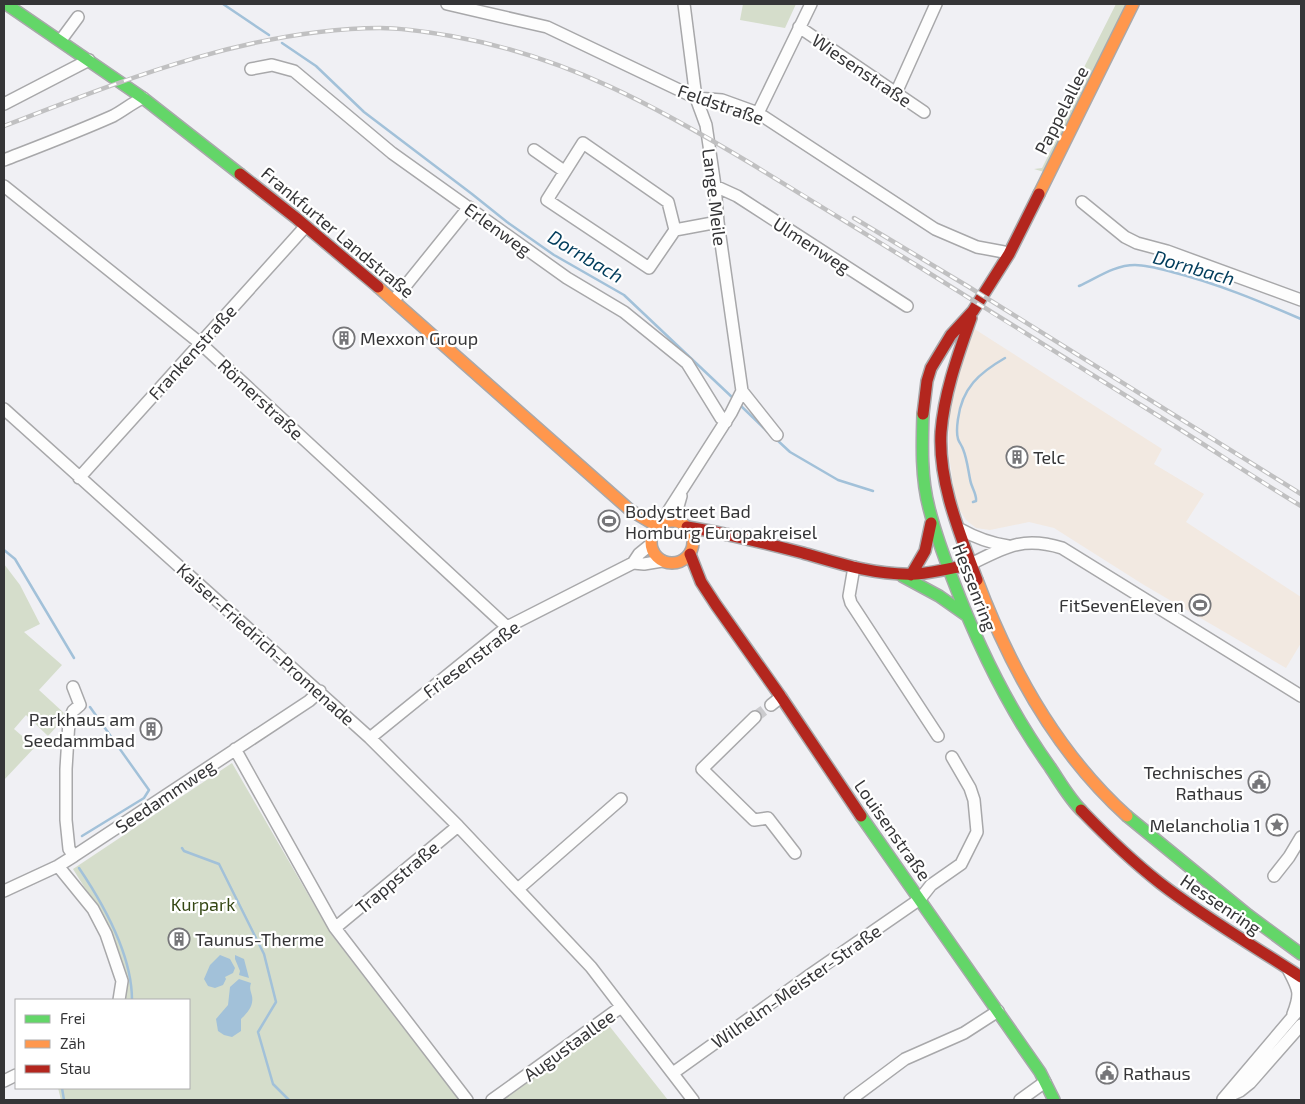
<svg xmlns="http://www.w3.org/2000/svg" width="1305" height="1104" font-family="'Exo 2',sans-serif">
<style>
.commercial{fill:#f2e9e1}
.green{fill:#d5ddcb}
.water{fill:#a2c1d9}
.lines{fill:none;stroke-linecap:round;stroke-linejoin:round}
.stream{stroke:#a2c1d9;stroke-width:2.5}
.street-tunnel{stroke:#cbcbce;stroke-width:11;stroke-dasharray:11 5.5;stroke-linecap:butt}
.street-casing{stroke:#a8a8aa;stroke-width:14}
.fast-casing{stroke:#a8a8aa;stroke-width:14}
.slow-casing{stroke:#a8a8aa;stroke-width:14}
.jam-casing{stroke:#a8a8aa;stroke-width:14}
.street{stroke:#fdfdfd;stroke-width:11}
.fast{stroke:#63d668;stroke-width:11}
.slow{stroke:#ff974d;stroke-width:11}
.jam{stroke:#b3261e;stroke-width:11}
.rail-casing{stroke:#c0c0c1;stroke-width:4.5}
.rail{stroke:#fff;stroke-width:2.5;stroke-dasharray:8;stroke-linecap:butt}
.labels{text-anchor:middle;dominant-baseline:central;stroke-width:4.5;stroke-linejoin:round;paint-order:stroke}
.street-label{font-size:18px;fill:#353537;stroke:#fff}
.poi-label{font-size:18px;fill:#353537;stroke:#fff;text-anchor:start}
.park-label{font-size:18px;fill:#354714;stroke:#fff}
.water-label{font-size:19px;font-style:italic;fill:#003c5b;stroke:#fff}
</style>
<rect width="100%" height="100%" fill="#f0f0f4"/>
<path class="commercial" d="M973,328L1162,449L1154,464L1204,494L1186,522L1301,597V643L1286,668L1144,585L1054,528L1029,522L990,530L976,528L966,520L956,504L949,455V427L952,390Z"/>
<path class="green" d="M743,4H796L785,28L740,20Z
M1116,4H1126L1044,172L1034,169L1042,168L1064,124L1057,114L1064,107Z
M4,564L20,585L40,624L24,632L62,665L39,690L64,713L55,722L58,725L48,736L26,715L14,729L35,747L4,780Z
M232,763L331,934L459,1100H61L58,1088H189V1000H124C131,952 97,908 73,869Z
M607,1023L668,1100H500Z"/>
<path class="water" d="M220,955L230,959L235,968L233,973L225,977L226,979L223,985L215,988L208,986L204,979L210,965Z
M235,955L244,959L249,978L239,975L240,971L235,959Z
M239,979L251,983C249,989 251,991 252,996C254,1006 247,1013 241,1019V1031L232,1037L224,1035L218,1031L216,1019L228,1005L230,987Z"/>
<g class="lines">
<path class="stream" d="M223,4L269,35
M282,43L316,66L364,112L472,194L507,222L554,255L624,295L734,399
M1079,286C1097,278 1114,265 1135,265C1147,265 1161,269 1172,272C1216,283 1259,301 1301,319
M740,405L768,432
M776,439L790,452L838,480L873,491
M973,502L976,501C977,494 971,487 970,479C968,469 967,459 963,449C962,446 959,442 958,439C956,432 957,426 958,419C962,388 979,373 1005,358
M4,550L15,559L74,658
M82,836L144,798L149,790L90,707
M182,848L184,851L219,864L264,954L276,1002L258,1032L273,1084L289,1100
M79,868C104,905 132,954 132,1000
M62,1088L64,1100"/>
<path class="street-tunnel" d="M755,717L771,705"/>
<g class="street-casing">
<path id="street" d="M447,4L547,27L696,98L722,100L758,113L935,229L977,247L1004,252
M799,27L924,112
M61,40L78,17
M251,69L272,65L294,71L392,153L567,278L624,312L687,363L721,418L726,422
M896,93L936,4
M4,104L89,60
M758,113L811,4
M534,150L564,171
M4,160C40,146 77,132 113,116C124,110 132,103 143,98
M4,186L200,343L507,627
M715,186L737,196L907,306
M1082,202L1125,237L1137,243L1167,251L1301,300
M675,230L668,202L583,143L547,200L649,268L675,230L718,222
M394,300L469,207
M742,391L777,435
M4,409L370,738L458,826L591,967L693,1100
M79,478L305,227
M665,522L669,510L731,413L742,391L718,222L715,186L706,125L696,98L684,4
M680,522L677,510L681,496
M960,529C976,538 990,543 1008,546
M633,563L639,554L650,545
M971,564C1005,547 1023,536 1062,548L1301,696
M854,567L849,596L851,603L938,736
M73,687L80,705L73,711L69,721L66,769V820L69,849L74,856
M771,705L781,697
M755,717L702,769L754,820L768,818L795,853
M370,738L507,627L633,563L644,564L662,561
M235,749L335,928L467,1100
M58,866L93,909L106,934L122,981L119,1000
M1274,876L1289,857L1301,837
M518,889L621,799
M4,891L58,866L74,856L309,701L320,691
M335,928L458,826
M1289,971C1299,990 1301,993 1293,1014
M673,1073L810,975L920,899L931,885L961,864L977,832L974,800L970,788L952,757
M4,1081L16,1075
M1229,1096L1240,1091L1250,1083L1301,1025
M1223,1099L1301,1007
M492,1100L621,1007
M850,1100L905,1059L964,1033L998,1011
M1020,1100L1045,1082"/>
</g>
<g class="fast-casing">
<path id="fast" d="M6,4L143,98L240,174
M923,414C922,445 921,478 929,508C935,532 944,557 953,580C978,646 1009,710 1050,767C1060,782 1069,798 1081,810
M902,576L939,596L966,615
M861,816L1040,1072L1054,1100
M1127,816L1248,915L1301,954"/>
</g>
<g class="slow-casing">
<path id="slow" d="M1039,194L1133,4
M378,287L630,510L657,526
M651 542a21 21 0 1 1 42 0a21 21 0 1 1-42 0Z
M977,580C1010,668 1056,752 1127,816"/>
</g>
<g class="jam-casing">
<path id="jam" d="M240,174L296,218L378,287
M971,318C958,355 944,393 941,432C938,482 960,534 977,580
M923,414L927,381L931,368L951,335L973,311L1009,254L1039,194
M687,527C726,533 765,543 803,553C840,564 878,576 916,574C931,573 944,570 958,567
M690,554L701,582L716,605L781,697L861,816
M911,575L925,551L931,523
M1081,810C1106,836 1132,861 1160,883C1205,918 1254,946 1301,977"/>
</g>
<use href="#street" class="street"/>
<use href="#fast" class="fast"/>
<use href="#slow" class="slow"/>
<use href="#jam" class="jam"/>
<g class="rail-casing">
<path id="rail" d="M4,126C124,80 249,29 380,28C404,28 428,32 451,36C566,56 657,107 755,166C811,200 866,234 921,268C1005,321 1089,373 1173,425C1216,452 1258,480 1301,506
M854,218L969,287L1301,494"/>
</g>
<use href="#rail" class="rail"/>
</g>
<defs>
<g id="building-ring" transform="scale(1.125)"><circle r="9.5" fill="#fff" stroke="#767679" stroke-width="1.5"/><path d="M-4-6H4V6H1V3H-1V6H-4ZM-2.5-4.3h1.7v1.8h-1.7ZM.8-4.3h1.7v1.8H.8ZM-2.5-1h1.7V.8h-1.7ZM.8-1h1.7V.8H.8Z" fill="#767679"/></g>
<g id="stadium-ring" transform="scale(1.125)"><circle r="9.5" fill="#fff" stroke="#767679" stroke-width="1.5"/><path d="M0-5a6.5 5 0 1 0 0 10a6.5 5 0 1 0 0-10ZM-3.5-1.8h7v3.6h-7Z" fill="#767679"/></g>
<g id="civic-ring" transform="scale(1.125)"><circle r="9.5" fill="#fff" stroke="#767679" stroke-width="1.5"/><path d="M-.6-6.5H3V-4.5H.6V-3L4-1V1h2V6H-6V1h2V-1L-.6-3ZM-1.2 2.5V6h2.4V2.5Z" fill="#767679"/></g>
<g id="sight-ring" transform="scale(1.125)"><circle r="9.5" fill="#fff" stroke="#767679" stroke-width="1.5"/><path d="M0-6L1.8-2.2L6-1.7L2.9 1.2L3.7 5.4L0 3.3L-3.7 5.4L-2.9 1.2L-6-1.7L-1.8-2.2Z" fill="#767679"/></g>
</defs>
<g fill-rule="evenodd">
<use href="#building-ring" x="344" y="338"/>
<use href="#building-ring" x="1017" y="457"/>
<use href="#stadium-ring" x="609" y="521"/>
<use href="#stadium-ring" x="1200" y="605"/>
<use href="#building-ring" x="151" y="729"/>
<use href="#civic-ring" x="1259" y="782"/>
<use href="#sight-ring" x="1277" y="825"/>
<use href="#building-ring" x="179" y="939"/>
<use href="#civic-ring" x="1107" y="1073"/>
</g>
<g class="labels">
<g class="street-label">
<text transform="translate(862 70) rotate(34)">Wiesenstraße</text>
<text transform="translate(721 104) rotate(19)">Feldstraße</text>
<text transform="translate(1061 110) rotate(-63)">Pappelallee</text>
<text transform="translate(715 197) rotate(83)">Lange Meile</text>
<text transform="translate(498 229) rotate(36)">Erlenweg</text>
<text transform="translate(338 232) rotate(40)">Frankfurter Landstraße</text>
<text transform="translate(812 245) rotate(33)">Ulmenweg</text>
<text transform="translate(192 352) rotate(-48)">Frankenstraße</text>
<text transform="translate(261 399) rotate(43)">Römerstraße</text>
<text transform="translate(975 587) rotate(69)">Hessenring</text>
<text transform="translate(266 644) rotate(42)">Kaiser-Friedrich-Promenade</text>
<text transform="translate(471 659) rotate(-37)">Friesenstraße</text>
<text transform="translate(165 796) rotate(-34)">Seedammweg</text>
<text transform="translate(893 830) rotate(55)">Louisenstraße</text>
<text transform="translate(397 877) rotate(-40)">Trappstraße</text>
<text transform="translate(1221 904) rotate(34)">Hessenring</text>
<text transform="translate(796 986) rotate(-35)">Wilhelm-Meister-Straße</text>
<text transform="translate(569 1045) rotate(-36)">Augustaallee</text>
</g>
<g class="poi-label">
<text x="360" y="338">Mexxon Group</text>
<text x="1033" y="457">Telc</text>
<text x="625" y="511">Bodystreet Bad<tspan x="625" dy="21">Homburg Europakreisel</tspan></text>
<text x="1184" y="605" text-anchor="end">FitSevenEleven</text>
<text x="135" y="719" text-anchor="end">Parkhaus am<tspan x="135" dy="21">Seedammbad</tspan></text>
<text x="1243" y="772" text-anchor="end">Technisches<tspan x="1243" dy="21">Rathaus</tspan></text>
<text x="1261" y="825" text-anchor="end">Melancholia 1</text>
<text x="195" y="939">Taunus-Therme</text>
<text x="1123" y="1073">Rathaus</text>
</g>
<g class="park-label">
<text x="203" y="904">Kurpark</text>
</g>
<g class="water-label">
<text transform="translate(586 256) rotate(31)">Dornbach</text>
<text transform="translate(1194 267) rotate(16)">Dornbach</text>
</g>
</g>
<rect width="1305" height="1104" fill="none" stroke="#353537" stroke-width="10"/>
<rect x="15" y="999" width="175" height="90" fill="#ffffff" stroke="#aeaeaf"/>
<rect x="25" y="1015" width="25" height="8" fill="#63d668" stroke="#aeaeaf"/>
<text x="60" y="1024" font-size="15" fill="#353537">Frei</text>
<rect x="25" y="1040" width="25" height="8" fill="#ff974d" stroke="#aeaeaf"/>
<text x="60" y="1049" font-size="15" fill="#353537">Zäh</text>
<rect x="25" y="1065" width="25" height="8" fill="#b3261e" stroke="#aeaeaf"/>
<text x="60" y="1074" font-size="15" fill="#353537">Stau</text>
</svg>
